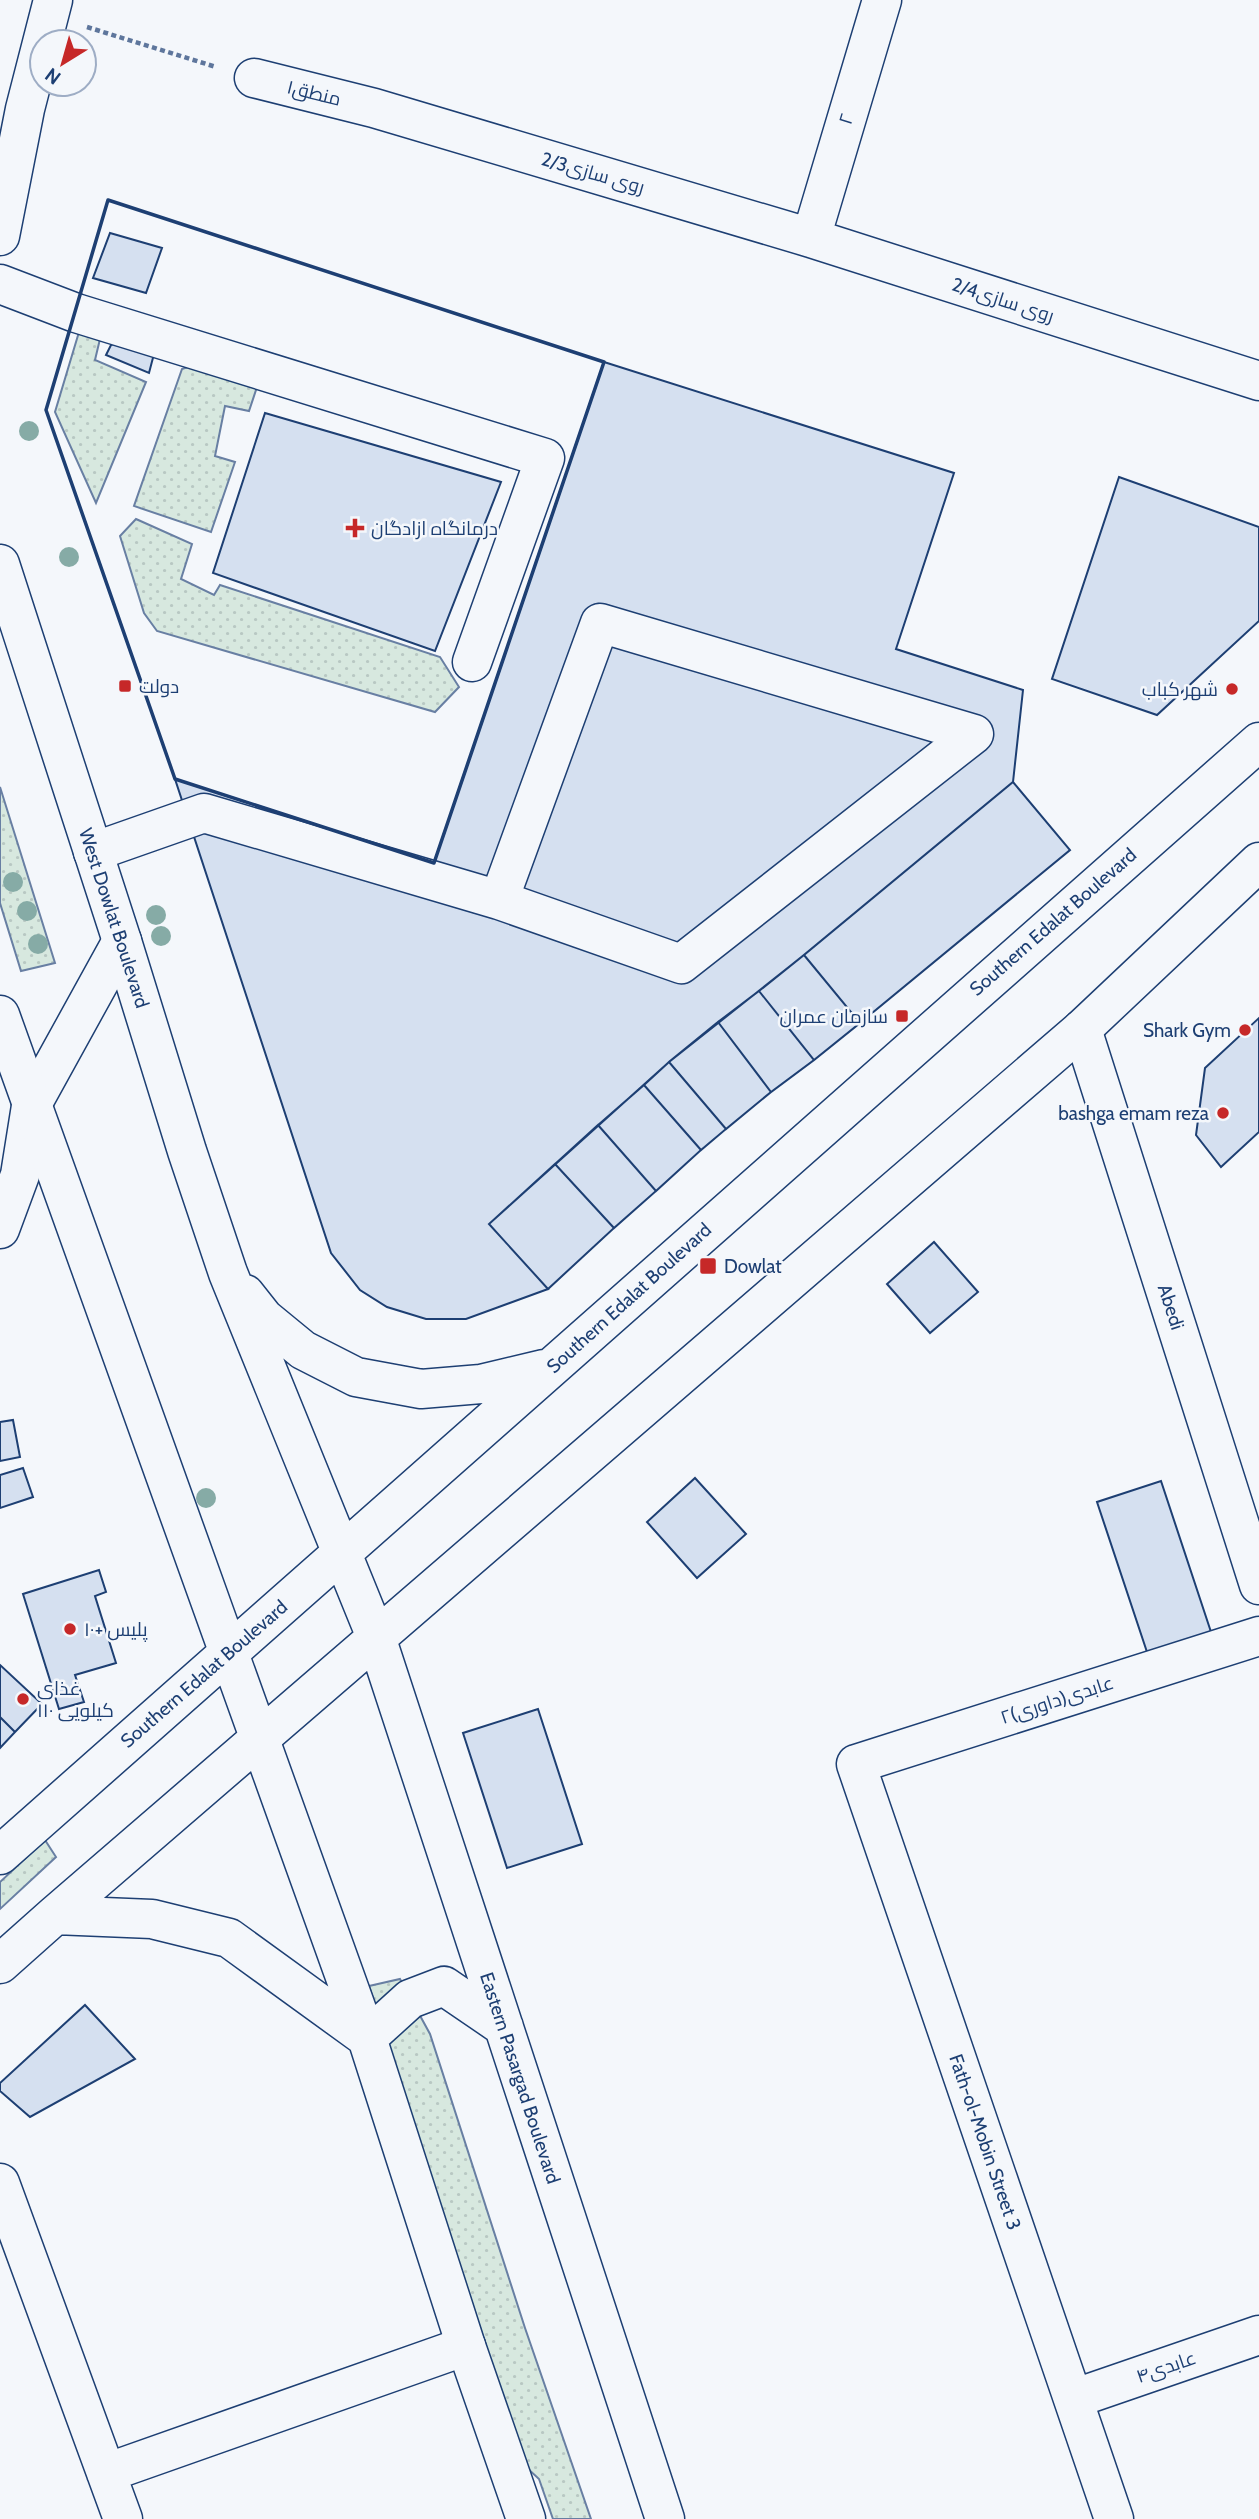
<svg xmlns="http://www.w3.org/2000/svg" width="1259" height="2519" font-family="Cabin,Cairo,sans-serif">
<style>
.grass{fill:url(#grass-dots);stroke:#687fa3;stroke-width:2}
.building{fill:#d5e0f0;stroke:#1d3f73;stroke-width:2}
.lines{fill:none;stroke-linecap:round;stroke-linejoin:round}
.minor-casing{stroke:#1d3f73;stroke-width:41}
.major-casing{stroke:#1d3f73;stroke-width:41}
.path{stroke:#5e769c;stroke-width:4.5;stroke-dasharray:5 3.5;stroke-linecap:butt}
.minor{stroke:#f4f7fb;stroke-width:38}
.major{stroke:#f4f7fb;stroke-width:38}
.wall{stroke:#1d3f73;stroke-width:3.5}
.tree{fill:#86aba6}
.poi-dot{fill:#c62828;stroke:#f4f7fb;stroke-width:2.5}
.labels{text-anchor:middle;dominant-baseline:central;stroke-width:5;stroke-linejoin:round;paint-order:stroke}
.street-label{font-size:19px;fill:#1d3f73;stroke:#f4f7fb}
.poi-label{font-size:19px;fill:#1d3f73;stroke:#f4f7fb;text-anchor:start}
</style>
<defs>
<pattern id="grass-dots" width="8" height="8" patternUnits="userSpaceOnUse" patternTransform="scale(1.75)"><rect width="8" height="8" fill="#d7e8df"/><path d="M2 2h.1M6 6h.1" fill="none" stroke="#b8c8c3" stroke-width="1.8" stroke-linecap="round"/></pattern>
</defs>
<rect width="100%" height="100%" fill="#f4f7fb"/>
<path class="grass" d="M79,332L100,339L95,360L146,382L96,503L55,412Z
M202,362L259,381L249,411L225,406L215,456L235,462L211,532L134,506L182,369Z
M136,519L192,544L181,579L214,595L220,585L440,657L459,687L435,712L157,631L144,613L120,536Z
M0,787L55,963L21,971L0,903Z
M45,1840L56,1857L0,1909V1882Z
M400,1979L430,2034L525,2328L591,2519H553L539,2479L525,2466L369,1986Z"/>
<path class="building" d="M110,233L162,248L146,293L93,278Z
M126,338L155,350L149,373L106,355L111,345Z
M604,362L954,473L896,649L1023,690L1013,782L804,955L669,1062L489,1224L548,1289L466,1319H426L387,1307L360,1290L331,1253L175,779L434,863Z
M265,413L501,482L435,651L213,573Z
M1119,477L1259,527V621L1157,715L1052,679Z
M1013,782L1070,850L860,1023L804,955Z
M804,955L860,1023L814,1060L759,991Z
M759,991L814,1060L771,1092L718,1022Z
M1259,1018V1132L1221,1167L1196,1135L1205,1068Z
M718,1022L771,1092L726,1129L669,1062Z
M669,1062L726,1129L701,1150L644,1085Z
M644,1085L701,1150L656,1191L598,1125Z
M598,1125L656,1191L614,1228L555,1164Z
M555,1164L614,1228L548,1289L489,1224Z
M934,1242L978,1292L930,1333L887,1284Z
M13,1420L20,1457L0,1461V1422Z
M23,1468L33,1497L0,1508V1475Z
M695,1478L746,1534L697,1578L647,1522Z
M1161,1481L1213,1638L1149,1658L1097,1502Z
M99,1570L106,1592L95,1596L116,1663L75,1675L84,1702L59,1709L23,1594Z
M0,1665L42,1704L15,1732L0,1717Z
M538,1709L582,1844L507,1868L463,1733Z
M0,1717L15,1732L0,1748Z
M85,2005L135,2059L30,2117L0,2091V2083Z"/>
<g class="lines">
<g class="minor-casing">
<path id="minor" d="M254,78L374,108L811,238L1259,381
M0,236L25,109L53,0
M811,238L882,0
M0,284L76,313L545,458L472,662
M93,852L204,813L499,900L681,964L974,734L600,623L499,900
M1082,1029L1259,1585
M0,1229L20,1175L31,1106L122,941
M0,2183L123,2519
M1073,2399L1259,2335
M106,2473L466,2346
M1114,2519L856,1764L1259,1636"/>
</g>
<g class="major-casing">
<path id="major" d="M0,564L122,941L187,1151L228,1273L376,1637L665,2519
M0,1015L367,2038L466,2346L526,2519
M245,1294L264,1318L303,1350L356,1377L421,1389L481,1384L544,1369
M0,1855L1259,742
M55,1915L152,1919L229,1938L367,2038
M0,1964L55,1915L1082,1029L1259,862
M367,2038L410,1999L444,1986L504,2027"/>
</g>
<path class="path" d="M87,27L216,67"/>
<use href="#minor" class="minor"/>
<use href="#major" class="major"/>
<path class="wall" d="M108,200L604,362L434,863L175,779L46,410Z"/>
</g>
<g class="tree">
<circle cx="29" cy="431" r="10"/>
<circle cx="69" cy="557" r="10"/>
<circle cx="13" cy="882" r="10"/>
<circle cx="27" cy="911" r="10"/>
<circle cx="156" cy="915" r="10"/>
<circle cx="161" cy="936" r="10"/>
<circle cx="38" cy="944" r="10"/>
<circle cx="206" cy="1498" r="10"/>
</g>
<g class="poi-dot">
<path d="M351.5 517.5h7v7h7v7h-7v7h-7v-7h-7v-7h7z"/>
<rect x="118" y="679" width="14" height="14" rx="3.5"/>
<circle cx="1232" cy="689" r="7"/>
<rect x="895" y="1009" width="14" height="14" rx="3.5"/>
<circle cx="1245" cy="1030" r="7"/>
<circle cx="1223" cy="1113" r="7"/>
<rect x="699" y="1257" width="18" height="18" rx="3.5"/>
<circle cx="70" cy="1629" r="7"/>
<circle cx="23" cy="1699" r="7"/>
</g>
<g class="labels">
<g class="street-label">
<text transform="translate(314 93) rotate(14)">منطق۱</text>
<text transform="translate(846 119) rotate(-73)">۲</text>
<text transform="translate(593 173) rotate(16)">روی سازی2/3</text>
<text transform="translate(1003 300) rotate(18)">روی سازی2/4</text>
<text transform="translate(114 918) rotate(72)">West Dowlat Boulevard</text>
<text transform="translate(1053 922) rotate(-41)">Southern Edalat Boulevard</text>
<text transform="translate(629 1298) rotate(-42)">Southern Edalat Boulevard</text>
<text transform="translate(1171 1307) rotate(72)">Abedi</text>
<text transform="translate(204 1674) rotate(-41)">Southern Edalat Boulevard</text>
<text transform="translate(1057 1700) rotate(-18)">۲عابدی(داوری)</text>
<text transform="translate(520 2078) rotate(72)">Eastern Pasargad Boulevard</text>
<text transform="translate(985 2142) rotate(71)">Fath-ol-Mobin Street 3</text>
<text transform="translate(1166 2367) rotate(-19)">عابدی۴</text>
</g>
<g class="poi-label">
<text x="371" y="528">درمانگاه ازادگان</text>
<text x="139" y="686">دولت</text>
<text x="1218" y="689" text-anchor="end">شهر کباب</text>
<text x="888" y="1016" text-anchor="end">سازمان عمران</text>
<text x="1231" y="1030" text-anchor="end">Shark Gym</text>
<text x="1209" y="1113" text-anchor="end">bashga emam reza</text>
<text x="724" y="1266">Dowlat</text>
<text x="84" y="1629">پلیس +۱۰</text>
<text x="37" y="1688">غذای<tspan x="37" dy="22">کیلویی ۱۱۰</tspan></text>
</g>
</g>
<g transform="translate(63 63) rotate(217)"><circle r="33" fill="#f4f7fb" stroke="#9eadc5" stroke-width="2"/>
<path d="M0-5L12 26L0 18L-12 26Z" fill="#c62828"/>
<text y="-10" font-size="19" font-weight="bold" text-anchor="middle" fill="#1d3f73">N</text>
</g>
</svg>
